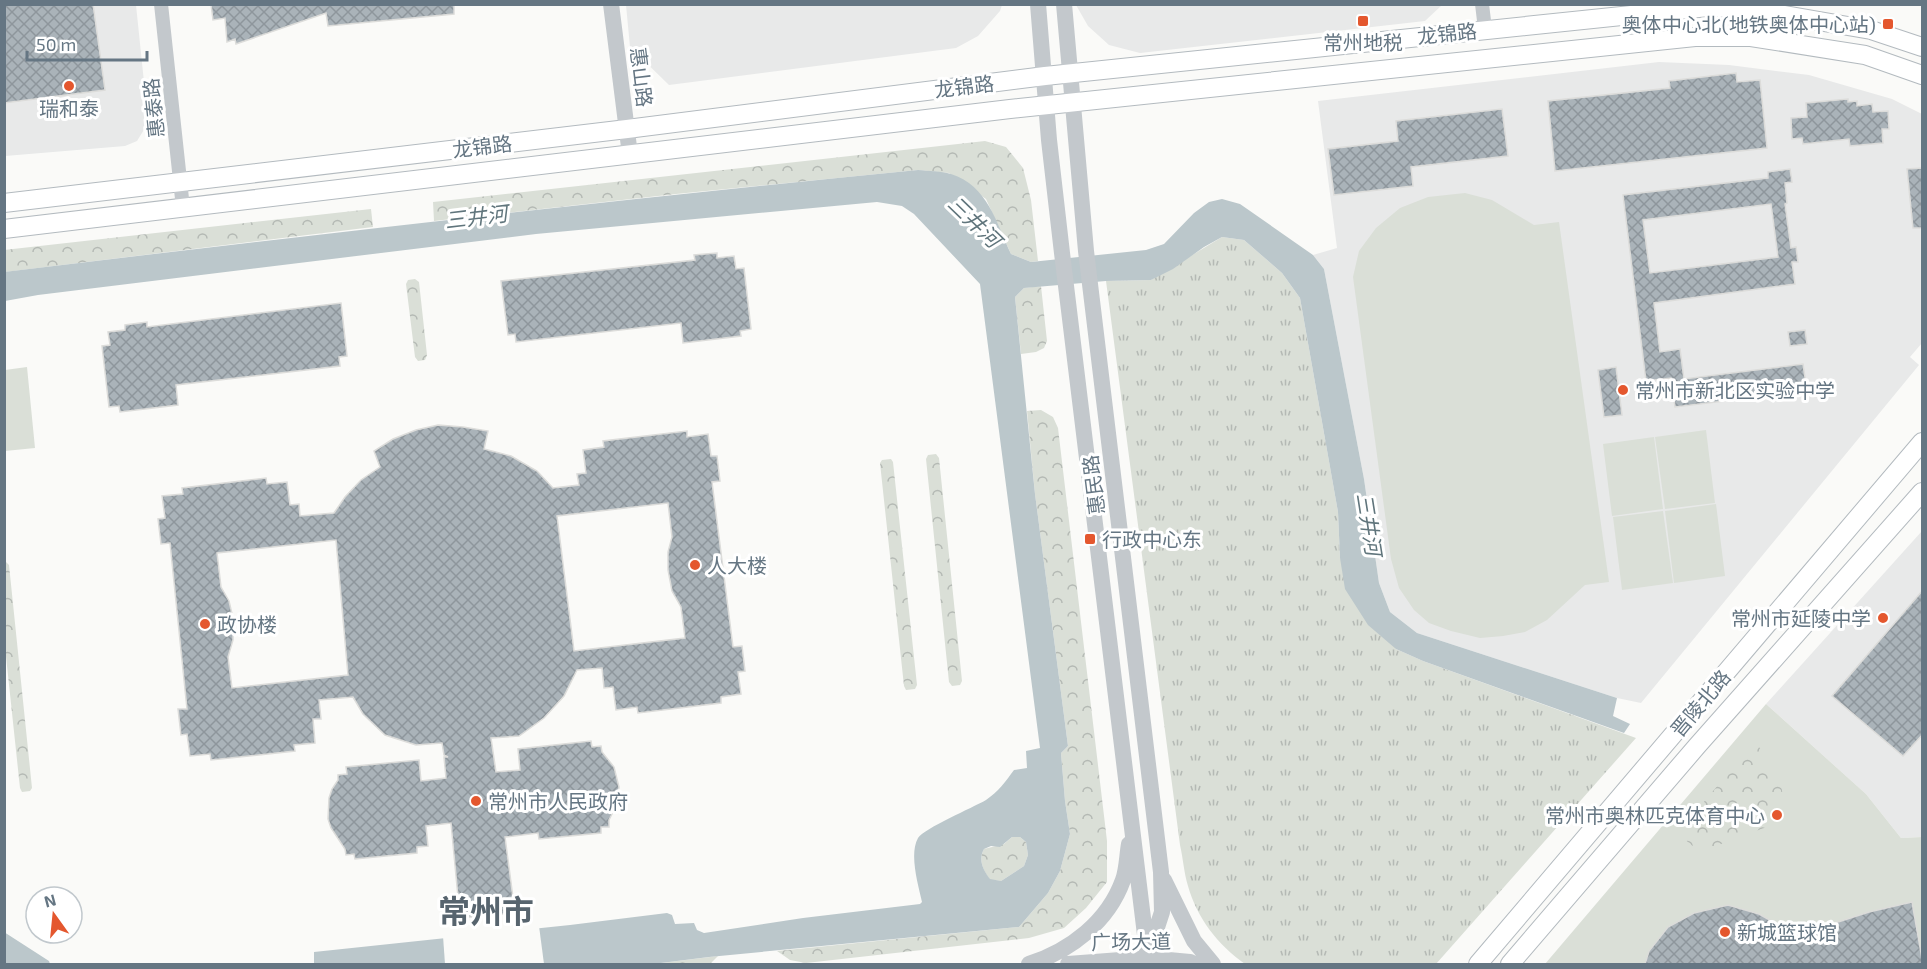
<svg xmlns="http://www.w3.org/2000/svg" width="1927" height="969" font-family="'Exo 2','Noto Sans SC',sans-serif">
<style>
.built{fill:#e8e9e9}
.green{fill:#dadfd7}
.forest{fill:url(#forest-crowns)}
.park{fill:url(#park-tufts)}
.water{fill:#bbc7cb;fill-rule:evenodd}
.pier{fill:#fafaf8}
.building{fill:url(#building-cross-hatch);stroke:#dcdcda;stroke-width:1.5;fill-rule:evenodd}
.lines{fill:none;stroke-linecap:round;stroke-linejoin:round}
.secondary-casing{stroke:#b3babf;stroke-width:20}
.minor{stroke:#c3c8cc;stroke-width:14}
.tertiary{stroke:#c3c8cc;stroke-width:16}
.secondary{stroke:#fff;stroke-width:18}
.poi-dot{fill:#e4572e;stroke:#fff;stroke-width:2}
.labels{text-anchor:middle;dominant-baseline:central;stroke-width:6;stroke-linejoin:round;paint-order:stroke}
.poi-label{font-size:20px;fill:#657683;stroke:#fff;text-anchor:start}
.street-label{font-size:20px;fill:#657683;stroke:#fff}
.water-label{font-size:21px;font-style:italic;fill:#60757c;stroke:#fff}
.town-label{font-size:32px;font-weight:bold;fill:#57646e;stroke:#fff}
</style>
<defs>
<pattern id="forest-crowns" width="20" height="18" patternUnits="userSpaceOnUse" patternTransform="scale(1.5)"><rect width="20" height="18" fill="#dadfd7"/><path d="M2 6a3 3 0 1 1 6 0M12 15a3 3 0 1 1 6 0" fill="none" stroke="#b4b9b4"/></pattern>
<pattern id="park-tufts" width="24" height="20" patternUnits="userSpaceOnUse" patternTransform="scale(1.5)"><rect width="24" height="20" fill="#dadfd7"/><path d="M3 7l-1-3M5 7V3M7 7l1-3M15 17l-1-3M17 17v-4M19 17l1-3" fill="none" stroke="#b4b9b4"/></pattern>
<pattern id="building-cross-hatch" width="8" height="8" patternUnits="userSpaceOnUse" patternTransform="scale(1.5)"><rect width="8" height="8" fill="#aab3b9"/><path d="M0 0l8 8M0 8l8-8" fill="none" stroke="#8e969c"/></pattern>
</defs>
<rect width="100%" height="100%" fill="#fafaf8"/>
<path class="built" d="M5,5H136L147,111L145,128L137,141L125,146L5,156Z
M626,5V4L1002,5L1000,11L978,36L956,48L669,85L630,47Z
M1076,5H1442L1425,21L1140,53L1109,45L1088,26Z
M1659,62L1729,65L1809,75L1892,99L1922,114V343L1910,357L1919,365L1641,703L1617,698L1417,633L1390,612L1379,583L1364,479L1324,269L1313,255L1337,248L1318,101Z
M1922,531V837L1901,838L1866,794L1766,704Z"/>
<path class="green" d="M1465,193L1492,200L1534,225L1559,222L1609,582L1585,585L1547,620L1525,632L1503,636L1480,638L1451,631L1429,623L1414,610L1399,588L1391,559L1353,277L1359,251L1376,228L1400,208L1428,197Z
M27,367L35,448L5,451V370Z
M1706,430L1715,503L1665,509L1655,437Z
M1654,437L1663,509L1612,516L1603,444Z
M1716,504L1725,576L1674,583L1665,511Z
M1663,511L1673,583L1622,590L1613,517Z
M1766,704L1866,794L1901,838L1922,837V964H1545Z"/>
<path class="forest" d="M985,141L1006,147L1023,168L1031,200L1038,261L1031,262L1011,254L986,199L949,173L918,170L676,194L434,221L433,202Z
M371,209L373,227L5,272L4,250Z
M415,279L419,282L427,355L425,360L418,361L415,357L406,284L408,280Z
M1041,286L1047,341L1044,348L1036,352L1021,354L1015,297L1024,288Z
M1041,410L1053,417L1058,428L1107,841V882L1086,908L1064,928L1029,938L806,963L790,960L777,951L1019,927L1048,893L1060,871L1070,834L1065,801L1061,753L1068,746L1035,494L1027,411Z
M936,454L939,458L962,681L960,685L952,686L949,682L926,459L928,455Z
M891,459L893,462L917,685L915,689L906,690L904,686L880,463L882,460Z
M5,561L9,565L32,788L30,791L22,792L20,788L5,647Z
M1758,745L1781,785L1784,802L1780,822L1708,849L1695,848L1682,837V828L1750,747Z
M1012,837H1020L1026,842L1028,855L1024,866L1001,881L990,880C983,870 978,860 984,849L1004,844Z
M718,956L710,964H653Z"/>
<path class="park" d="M1222,237L1244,240L1282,273L1300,298L1338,512L1340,558L1396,649L1423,661L1636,738L1436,964H1245C1218,945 1197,918 1188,886C1184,873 1183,858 1180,845L1106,281L1151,280Z"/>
<path class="water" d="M918,170C929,171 941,171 951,174C988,186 996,222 1011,254L1031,262L1146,250L1164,244L1194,213L1209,202L1222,199L1240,204L1313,255L1324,269L1364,479L1379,583L1390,612L1417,633L1617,698L1613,716L1630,724L1624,733L1423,661L1396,649L1368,625L1345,589L1340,558L1338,512L1300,298L1282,273L1244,240L1222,237L1204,247L1173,269L1151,280L1106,281L1024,288L1015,297L1035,494L1068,746L1061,753L1065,801L1070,834L1060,871L1048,893L1019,927L709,957L653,964H307L314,963V952L570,925L667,913L672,915L675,924L694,923L697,930L704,933L803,918L920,904L922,902C918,884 909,854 918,838C925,828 972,808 986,800C998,792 1006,781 1014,770L1027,768L1026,751L1040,748L980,284L914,214L902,206L877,202L536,234L38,295L5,301L4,272C309,235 613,200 918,170ZM1012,837H1020L1026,842L1028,855L1024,866L1001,881L990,879C983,870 978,860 984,849L991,846L1000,847Z
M4,932L49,961L50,964H5Z"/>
<path class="pier" d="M539,926L544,964H445L443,936Z"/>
<path class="building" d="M4,4H93L105,90L4,103Z
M211,4H454V14L328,26L326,13L236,44L235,39L227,42L225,18L213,20Z
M1736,73L1737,82L1760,80L1767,148L1555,171L1548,101L1670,88L1669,81Z
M1848,99V102L1857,101V106L1872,104L1873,112L1888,111L1889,129H1882L1883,143L1850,146L1849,139L1803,144L1802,138L1792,139L1791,118L1807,117L1806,103Z
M1502,109L1508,156L1411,167L1413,186L1334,195L1328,149L1398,141L1396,121Z
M1923,168V228H1913L1907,169Z
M1790,169L1792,182L1785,183L1787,203L1785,204L1791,248L1796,247L1798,262H1792L1795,284L1654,303L1660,352L1680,349L1684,379L1803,364L1807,391L1675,407L1671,378L1646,381L1623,195L1768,178V172ZM1771,204L1778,257L1650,273L1643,220Z
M717,253V258L734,256L736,269L744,268L751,329L740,331L741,336L683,343L681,323L516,342L515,334L508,335L501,281L695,260L694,255Z
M341,303L347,356L339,357L340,366L176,385L178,405L120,412L119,406L109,407L102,346L110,345L108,332L125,330V325L147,322V327Z
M1805,330L1807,344L1790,346L1788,332Z
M1616,367L1622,415L1604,417L1598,370Z
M438,425L463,427L488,431L484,449L511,456L537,471L553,488L579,485L577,474L586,473L583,450L604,447L603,441L687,431V437L708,434L711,456H717L720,481L712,482L733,647L742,646L745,671L738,672L741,694L721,697V703L638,713L637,707L616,710L613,687L604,688L602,668L577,670L564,696L544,718L519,736L491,738L496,772L520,770L518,749L591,741L592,747L601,746L602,752L614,767L619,787L616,806L609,820V827H601V833L539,839L538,833L505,837L515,913L460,918L451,823L426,826L428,846L417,847V853L355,859L354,854L346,855L345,849L331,828L328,819L329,798L332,789L338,780V775L347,774L346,767L419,760L421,781L446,778L444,757H448L444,755L442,743L416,745L385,735L363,714L353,697L319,700L321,719H313L315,743L294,745L295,751L211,760L210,754L190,756L187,734L181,735L178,709H187L170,543L161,544L158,519L165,518L162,496L183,494L182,488L266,478L267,484L287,482L290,505L299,504L300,516L334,513L345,497L361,480L380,467L374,451L393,439L416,430ZM668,503L672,537L668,552V570L672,591L681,607L685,638L574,651L557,516ZM336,540L348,675L232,688L228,657L233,640V618L229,601L221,587L217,553Z
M1923,590V734L1903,756L1832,696Z
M1912,902L1923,964H1645L1649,951L1668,927L1694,913L1728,905L1759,914L1782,927L1792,937L1869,912Z"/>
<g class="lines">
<g class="secondary-casing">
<path id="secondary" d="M4,203L627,129L1045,76L1708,7L1749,9L1871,30L1922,47
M4,229L1010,109L1695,37H1751L1865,55L1922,75
M1478,964L1922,442
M1510,964L1697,746L1922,492"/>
</g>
<path class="minor" d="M161,4L183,208
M1482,4L1485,29"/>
<path class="tertiary" d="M611,4L630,155
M1038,4L1049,140L1062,253L1147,951
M1064,4L1086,251L1161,872L1162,912L1147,958L1134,964
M1164,880L1194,941L1213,964
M1029,964C1070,951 1108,922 1123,880C1127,869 1127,855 1129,844
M1068,964L1147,958L1190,962L1194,964"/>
<use href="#secondary" class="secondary"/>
</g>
<g class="poi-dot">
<rect x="1357" y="15" width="12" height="12" rx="3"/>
<rect x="1882" y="18" width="12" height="12" rx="3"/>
<circle cx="69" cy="86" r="6"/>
<circle cx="1623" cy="390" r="6"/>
<rect x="1084" y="533" width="12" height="12" rx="3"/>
<circle cx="695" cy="565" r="6"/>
<circle cx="1883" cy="618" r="6"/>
<circle cx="205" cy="624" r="6"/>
<circle cx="476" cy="801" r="6"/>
<circle cx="1777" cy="815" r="6"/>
<circle cx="1725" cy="932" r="6"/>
</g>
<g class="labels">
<g class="poi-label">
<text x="1876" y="24" text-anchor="end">奥体中心北(地铁奥体中心站)</text>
<text x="1363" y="42" text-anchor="middle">常州地税</text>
<text x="69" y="108" text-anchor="middle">瑞和泰</text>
<text x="1635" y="390">常州市新北区实验中学</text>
<text x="1102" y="539">行政中心东</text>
<text x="707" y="565">人大楼</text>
<text x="1871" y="618" text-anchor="end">常州市延陵中学</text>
<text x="217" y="624">政协楼</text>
<text x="488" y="801">常州市人民政府</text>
<text x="1765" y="815" text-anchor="end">常州市奥林匹克体育中心</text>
<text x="1737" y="932">新城篮球馆</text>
</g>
<g class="street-label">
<text transform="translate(1447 33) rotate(-6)">龙锦路</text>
<text transform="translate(642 77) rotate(83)">惠山路</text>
<text transform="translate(964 86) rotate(-7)">龙锦路</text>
<text transform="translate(153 108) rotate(-96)">惠泰路</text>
<text transform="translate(482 146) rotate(-7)">龙锦路</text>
<text transform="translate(1093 485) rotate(-97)">惠民路</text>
<text transform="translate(1700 703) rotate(-50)">晋陵北路</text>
<text transform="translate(1131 941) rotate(-1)">广场大道</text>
</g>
<g class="water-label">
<text transform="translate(476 216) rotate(-7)">三井河</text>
<text transform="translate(975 221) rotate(44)">三井河</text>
<text transform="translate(1370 524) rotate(81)">三井河</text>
</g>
<g class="town-label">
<text x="486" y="910">常州市</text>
</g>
</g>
<rect width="1927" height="969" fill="none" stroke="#657683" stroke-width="12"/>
<g transform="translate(54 915) rotate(345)"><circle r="28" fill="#ffffff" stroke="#c1c8cd" stroke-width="1.5"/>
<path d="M0-4.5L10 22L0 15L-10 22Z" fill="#e4572e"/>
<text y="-9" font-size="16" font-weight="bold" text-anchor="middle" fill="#657683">N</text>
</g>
<path d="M27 51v9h120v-9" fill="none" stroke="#657683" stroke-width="3"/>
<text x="36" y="51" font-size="18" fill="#657683" stroke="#ffffff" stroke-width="4.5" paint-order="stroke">50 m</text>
</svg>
